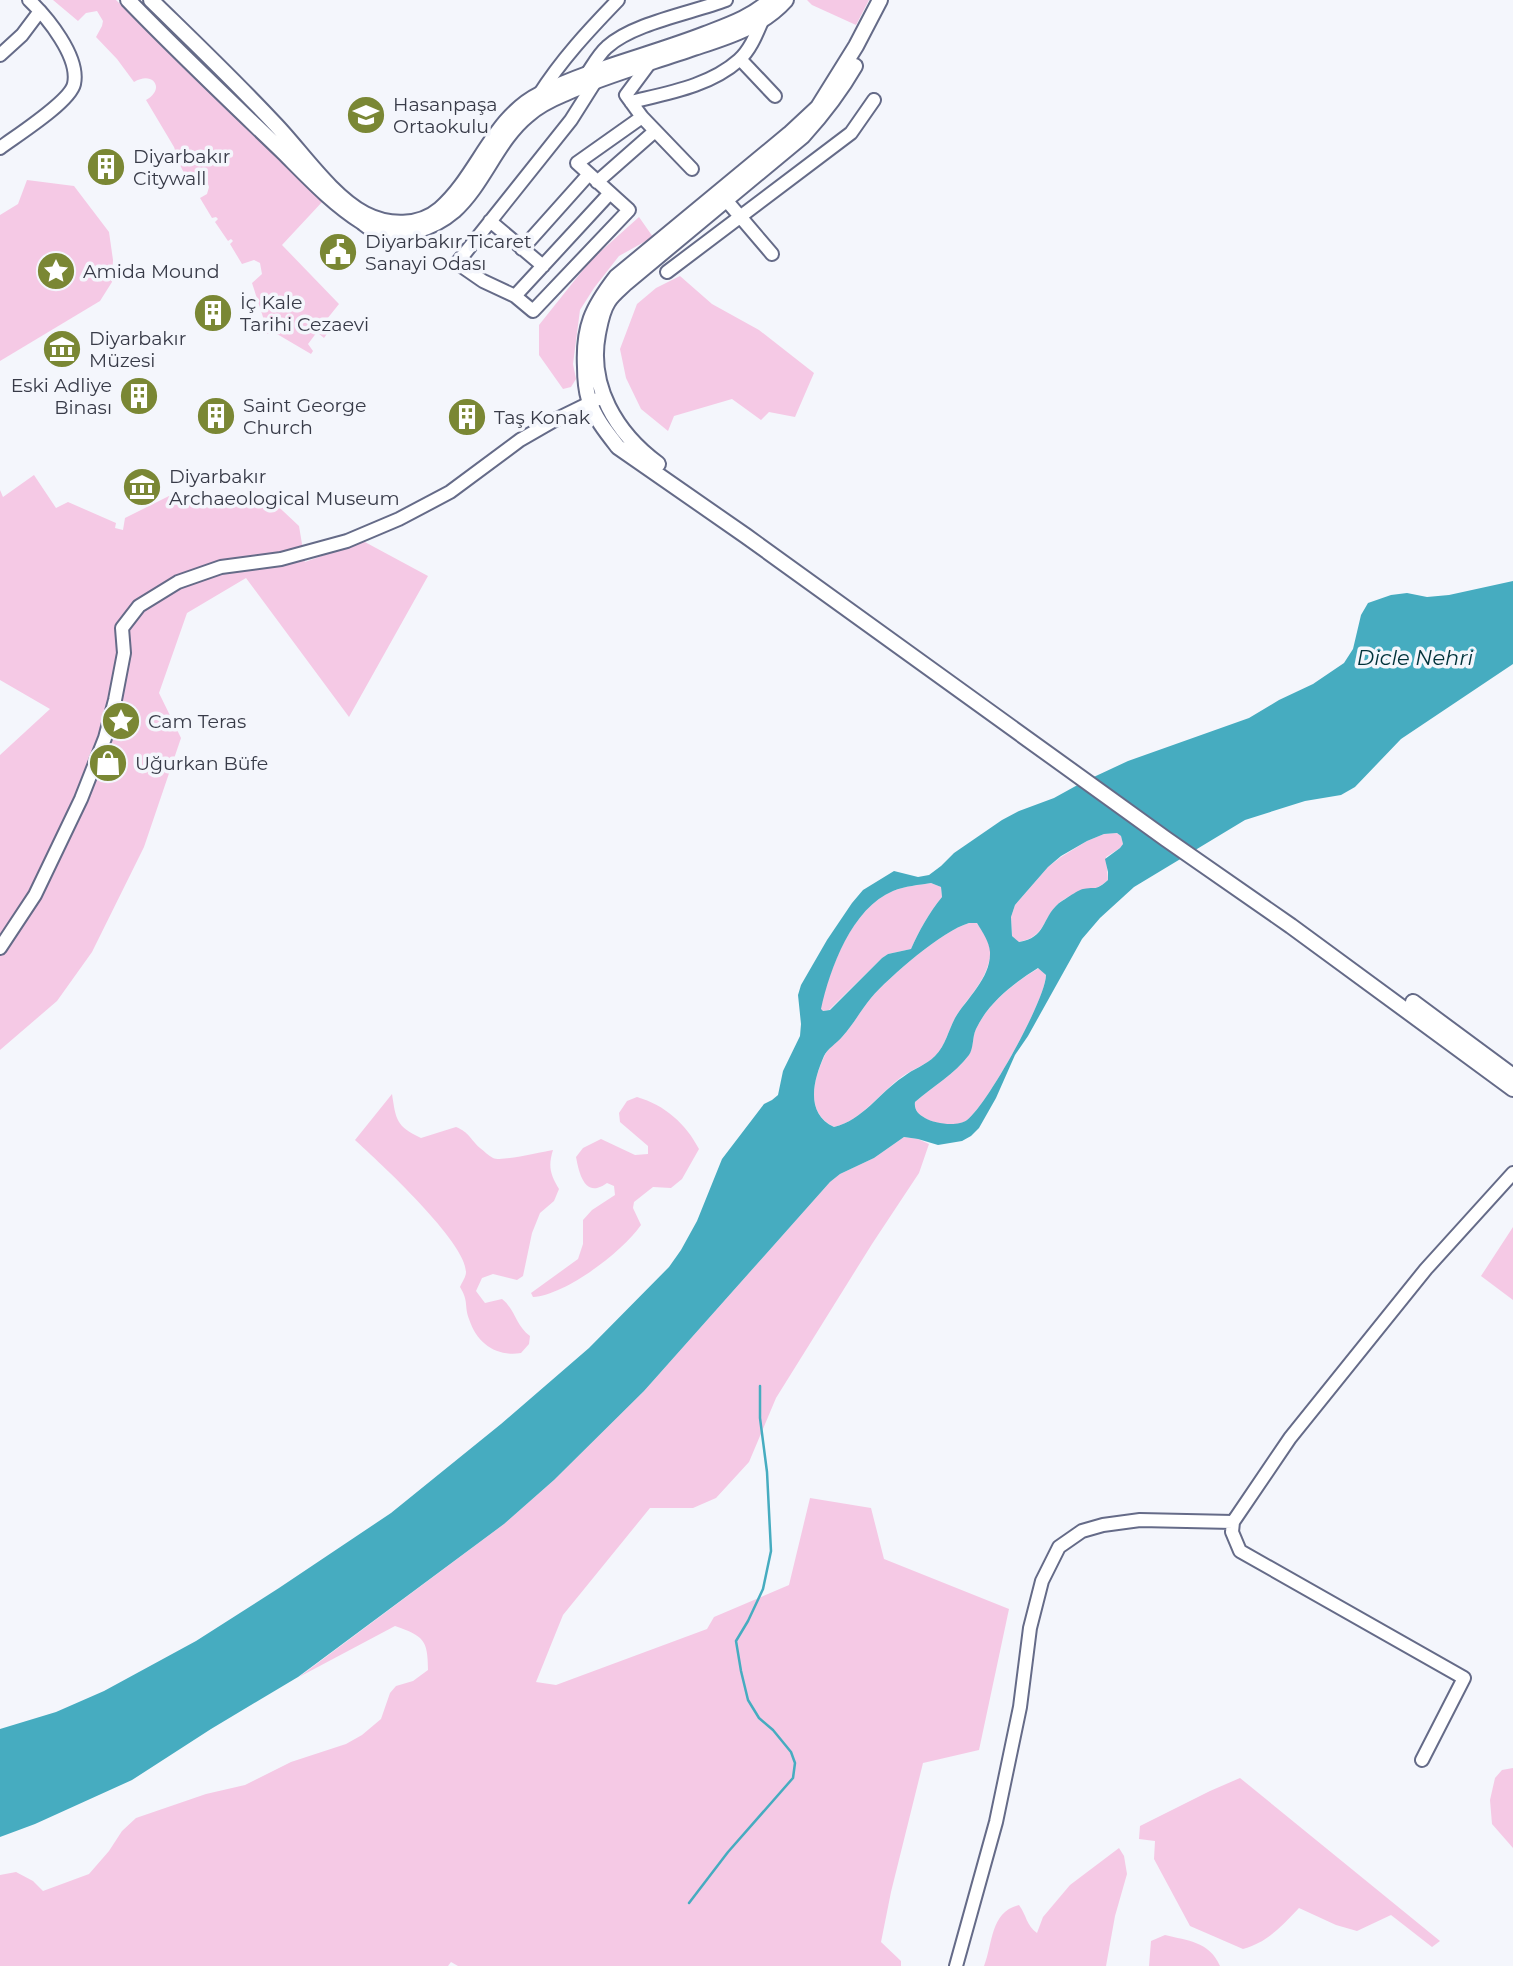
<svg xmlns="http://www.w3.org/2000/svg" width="1513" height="1966" font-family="Montserrat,sans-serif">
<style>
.green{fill:#f5c9e5}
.water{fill:#46acc0;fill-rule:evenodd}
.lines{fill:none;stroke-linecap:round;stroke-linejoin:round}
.stream{stroke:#46acc0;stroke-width:2.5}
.minor-casing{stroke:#656b88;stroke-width:16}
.major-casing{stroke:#656b88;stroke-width:18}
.minor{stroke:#fff;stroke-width:12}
.major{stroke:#fff;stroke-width:14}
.labels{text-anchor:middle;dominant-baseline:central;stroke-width:7;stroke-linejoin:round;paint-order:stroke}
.poi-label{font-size:19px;fill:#383b48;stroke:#f4f6fc;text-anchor:start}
.water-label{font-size:21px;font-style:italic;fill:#00323a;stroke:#f4f6fc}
</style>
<rect width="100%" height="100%" fill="#f4f6fc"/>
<path class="green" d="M53,0H116L323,201L282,245L339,304L323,324L329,331L324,338L317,332L308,344L313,351L311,354L277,334H265L263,317L252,283L262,274L260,263L254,260L242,264L230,244L233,241L231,239L228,241L215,222L218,219L216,217L212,218L200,198L207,194L209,187L207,181L201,176L188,181L180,165L174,147L146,100C166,89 153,70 134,82L117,59L96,37L102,26L103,21L97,11L86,13L78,21Z
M807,0H869L856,25L812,5Z
M27,180L74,186L109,232L113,260L112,282L100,301L0,361V215L18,204Z
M639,217L653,237L619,256L594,288L580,310L573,364L576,379L571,387L563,389L539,355V325L590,261Z
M680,276L712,304L759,330L814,373L795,417L769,412L761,420L732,399L674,416L668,431L641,409L626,378L620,349L637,304L656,288Z
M34,475L56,508L68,502L116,523L115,528L123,530L125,518L169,496L219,498L267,496L299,526L305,562L363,541L428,576L349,717L246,578L187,613L159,693L181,738L144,847L92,952L57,1001L0,1050V755L50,709L0,680V490L3,497Z
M1117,833L1121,836L1123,844L1120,848L1106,857L1108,880C1099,888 1094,889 1083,890C1078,891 1062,900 1058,904C1043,918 1045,938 1018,942L1012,936L1011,917L1015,905L1048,867L1061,857L1087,841L1104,834Z
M931,883L941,887L942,897C929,913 919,931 911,949L888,954L882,958L829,1010L822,1011L820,1009C830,968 852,908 893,891C905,886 919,885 931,883Z
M969,923H977C984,934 992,944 990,957C986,982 967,998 955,1018C948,1031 946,1045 935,1056C926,1065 913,1069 903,1076C879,1093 863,1120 834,1127C805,1113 813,1081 824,1057C827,1049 836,1043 842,1037C853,1025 861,1010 871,998C890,976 942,931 969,923Z
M1039,968L1046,975C1046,999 987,1105 967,1120C958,1128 934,1124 925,1118C918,1114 914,1110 915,1102C932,1087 955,1074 969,1055C974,1047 972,1037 976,1029C988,1003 1015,982 1039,968Z
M392,1094C396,1120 396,1126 421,1138L456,1127C470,1133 469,1138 480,1148C484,1151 489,1156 493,1158C502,1162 540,1152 553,1150C548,1166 550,1174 559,1189L554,1201L540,1213L532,1233L523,1276L517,1280L493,1274L482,1278L476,1291L485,1303L502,1299C515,1309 516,1326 530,1336L529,1344L521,1353C497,1357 477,1344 469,1319C464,1305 469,1302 460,1287C462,1282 466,1277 466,1272C466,1242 379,1162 355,1140Z
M637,1097C665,1105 686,1124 699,1149L682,1179L671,1188L653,1187L634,1202L633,1208L641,1225C622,1252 566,1295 533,1297L531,1293L578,1259L583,1244V1220L592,1210L615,1195L614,1186L607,1183C604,1185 601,1187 597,1188C582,1191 578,1167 576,1157L583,1148L601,1139L635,1155L648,1154V1146L620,1122L619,1113L627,1101Z
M904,1137L918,1139L929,1144L919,1173L872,1244L776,1398L749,1462L716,1498L693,1508H650L563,1615L536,1682L556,1685L707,1629L714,1617L789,1585L810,1498L871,1508L884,1559L1009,1609L979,1750L923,1763L891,1892L881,1942L901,1961V1966H458L451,1962L448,1966H0V1875L16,1872L33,1881L43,1891L89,1874L109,1851L122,1831L136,1818L206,1794L245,1785L291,1762L346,1744L362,1735L381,1719L390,1693L396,1686L413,1681L428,1670C428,1639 423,1636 395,1626L299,1677L504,1524L554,1480L644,1391L830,1182L840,1174L874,1158Z
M1513,1227V1300L1481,1276Z
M1513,1768V1848L1492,1824L1490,1800L1495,1778L1502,1770Z
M1240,1778L1440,1941L1432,1947L1391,1915L1357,1931L1336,1925L1299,1908C1282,1926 1268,1942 1243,1949L1190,1926L1154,1859L1155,1841L1139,1839L1140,1826L1210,1791Z
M1119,1848L1124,1856L1127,1874L1115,1916L1106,1966H984C993,1944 990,1912 1019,1905C1027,1916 1026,1925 1037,1933L1043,1917L1070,1885Z
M1165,1935C1188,1941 1209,1941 1220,1966H1149L1151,1941Z"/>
<path class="water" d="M1513,581V664L1401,739L1355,787L1341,795L1305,801L1245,820L1134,887L1100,918L1082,939L1028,1036L1015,1055L996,1098L979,1128L971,1136L962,1141L938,1145L918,1139L904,1137L874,1158L840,1174L830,1182L644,1391L554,1480L504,1524L298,1677L211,1729L132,1780L35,1824L0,1837V1729L56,1712L104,1691L196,1641L279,1588L391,1513L501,1424L589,1348L669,1267L681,1250L697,1221L722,1159L764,1104L772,1100L778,1095L783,1071L800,1036L801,1024L798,995L801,985L827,940L852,903L863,890L894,871L918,877L929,875L941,866L954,853L1002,820L1019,811L1054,798L1083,782L1128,761L1249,718L1279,700L1313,684L1344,663L1353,649L1361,615L1368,603L1391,595L1407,593L1427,597L1449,595ZM1117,833L1121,836L1123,844L1120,848L1105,859L1108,872V880C1094,892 1097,886 1083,889C1078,890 1062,901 1058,904C1042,918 1046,938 1019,942L1012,936L1011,917L1015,905L1048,867L1061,856L1087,841L1104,834ZM931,883L941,887L942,897C929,913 919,931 911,949L888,954L882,958L830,1010L823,1011L821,1009C830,968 852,908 893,891C905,886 919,885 931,883ZM969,923H977C983,933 989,941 990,952C991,978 967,998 955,1018C948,1031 946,1045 935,1056C926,1065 913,1069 903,1077C879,1093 863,1120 834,1127C805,1113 813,1081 824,1056C827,1049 837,1043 842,1037C853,1025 861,1010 871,998C890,976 942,931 969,923ZM1038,968L1046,975C1046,999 987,1105 967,1120C958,1127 935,1124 925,1118C918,1114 914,1110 915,1102C932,1087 955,1074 969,1055C974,1048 972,1037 976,1029C988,1003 1015,982 1038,968Z"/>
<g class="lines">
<path class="stream" d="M689,1903L728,1852L793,1778L795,1763L791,1752L773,1730L759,1718L748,1700L741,1671L736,1641L748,1621L763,1589L771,1551L767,1472L760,1418V1386"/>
<g class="minor-casing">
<path id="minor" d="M0,55L22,35L40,11
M740,59L775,96
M649,64L626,95L642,117L692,169
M587,74C593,65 599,54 607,47C633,23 692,13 726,0
M595,82L571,120L457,263L483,281L515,296L533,311L629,210L577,163L642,117
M539,95C561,60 589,30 618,0
M631,102C668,93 710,86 739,60C750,50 756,35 762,21
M0,148C16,136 70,102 74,84C80,57 47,17 29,0
M597,182L655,131
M726,200L772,254
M490,221L543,266
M522,249L589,174
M667,272L851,133L874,100
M515,296L610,193
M0,948L35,895L81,799L105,738L115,700L124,653L122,628L139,606L178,582L221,567L281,559L347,541L399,519L450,492L520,440L553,421L598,399
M1422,1760L1464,1678L1240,1551L1232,1532L1233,1522L1290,1438L1426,1269L1513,1173
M956,1966L996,1822L1020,1707L1030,1628L1042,1581L1059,1547L1082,1531L1103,1525L1140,1520L1233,1522"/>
</g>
<g class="major-casing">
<path id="major" d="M128,0C178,52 231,102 283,152C308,177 332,203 362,222C366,225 370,229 375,230C402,239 433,229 454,211C484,184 497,140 528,115C538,106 552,99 564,94C606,75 651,63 694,48C727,37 762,27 786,0
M151,0C193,41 235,81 275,124C301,151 331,196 365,214C388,226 419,227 440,209C478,176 493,117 540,94C593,68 651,55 705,34C728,25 752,17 770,0
M880,0L856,46L818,107L789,134L616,277C592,308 583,327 585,367C585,378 586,390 589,400C594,417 607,433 618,447L746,536L1166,839L1291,926L1513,1089
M658,464C616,433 588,386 598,334C600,324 602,311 608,302C612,295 620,289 626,283L803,136C823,114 840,92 855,66
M1413,1002L1513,1076"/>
</g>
<use href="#minor" class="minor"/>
<use href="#major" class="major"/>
</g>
<defs>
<g id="school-disc" transform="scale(2.0125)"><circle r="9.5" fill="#7a8734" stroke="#f4f6fc"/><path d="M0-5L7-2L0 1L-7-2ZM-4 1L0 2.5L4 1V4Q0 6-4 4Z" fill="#fff"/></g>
<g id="building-disc" transform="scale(2.0125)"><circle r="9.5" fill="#7a8734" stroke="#f4f6fc"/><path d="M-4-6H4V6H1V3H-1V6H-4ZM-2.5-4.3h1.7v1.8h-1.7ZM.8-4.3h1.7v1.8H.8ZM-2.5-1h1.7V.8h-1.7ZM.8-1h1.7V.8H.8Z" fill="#fff"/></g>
<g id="civic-disc" transform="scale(2.0125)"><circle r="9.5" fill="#7a8734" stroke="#f4f6fc"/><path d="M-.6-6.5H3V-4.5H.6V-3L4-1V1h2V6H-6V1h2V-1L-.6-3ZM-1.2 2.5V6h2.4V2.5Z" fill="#fff"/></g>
<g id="sight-disc" transform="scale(2.0125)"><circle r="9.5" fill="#7a8734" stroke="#f4f6fc"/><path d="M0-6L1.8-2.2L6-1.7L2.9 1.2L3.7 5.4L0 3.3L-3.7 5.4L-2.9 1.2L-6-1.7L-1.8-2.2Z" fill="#fff"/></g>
<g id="museum-disc" transform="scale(2.0125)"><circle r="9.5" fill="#7a8734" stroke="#f4f6fc"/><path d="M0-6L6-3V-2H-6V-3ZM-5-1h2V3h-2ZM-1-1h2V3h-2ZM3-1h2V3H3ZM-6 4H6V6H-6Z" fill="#fff"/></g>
<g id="shop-disc" transform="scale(2.0125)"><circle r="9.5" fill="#7a8734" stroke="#f4f6fc"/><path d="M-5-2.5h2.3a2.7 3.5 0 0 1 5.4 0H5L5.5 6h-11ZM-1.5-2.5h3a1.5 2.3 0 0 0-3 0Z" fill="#fff"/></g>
</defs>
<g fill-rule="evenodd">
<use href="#school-disc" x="366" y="115"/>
<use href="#building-disc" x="106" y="167"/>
<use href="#civic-disc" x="338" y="252"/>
<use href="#sight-disc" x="56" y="271"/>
<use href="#building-disc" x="213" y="313"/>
<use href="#museum-disc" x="62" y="349"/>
<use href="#building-disc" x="139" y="396"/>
<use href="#building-disc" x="216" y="416"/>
<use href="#building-disc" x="467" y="417"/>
<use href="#museum-disc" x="142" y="487"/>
<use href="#sight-disc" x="121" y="721"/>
<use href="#shop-disc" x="108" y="763"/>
</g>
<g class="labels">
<g class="poi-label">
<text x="393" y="104">Hasanpaşa<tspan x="393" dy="22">Ortaokulu</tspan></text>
<text x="133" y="156">Diyarbakır<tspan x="133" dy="22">Citywall</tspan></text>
<text x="365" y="241">Diyarbakır Ticaret<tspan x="365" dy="22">Sanayi Odası</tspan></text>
<text x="83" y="271">Amida Mound</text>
<text x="240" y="302">İç Kale<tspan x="240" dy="22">Tarihi Cezaevi</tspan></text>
<text x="89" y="338">Diyarbakır<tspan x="89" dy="22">Müzesi</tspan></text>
<text x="112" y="385" text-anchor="end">Eski Adliye<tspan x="112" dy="22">Binası</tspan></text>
<text x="243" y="405">Saint George<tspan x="243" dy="22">Church</tspan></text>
<text x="494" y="417">Taş Konak</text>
<text x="169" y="476">Diyarbakır<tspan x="169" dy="22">Archaeological Museum</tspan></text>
<text x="148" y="721">Cam Teras</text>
<text x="135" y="763">Uğurkan Büfe</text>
</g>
<g class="water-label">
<text x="1415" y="657">Dicle Nehri</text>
</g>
</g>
</svg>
